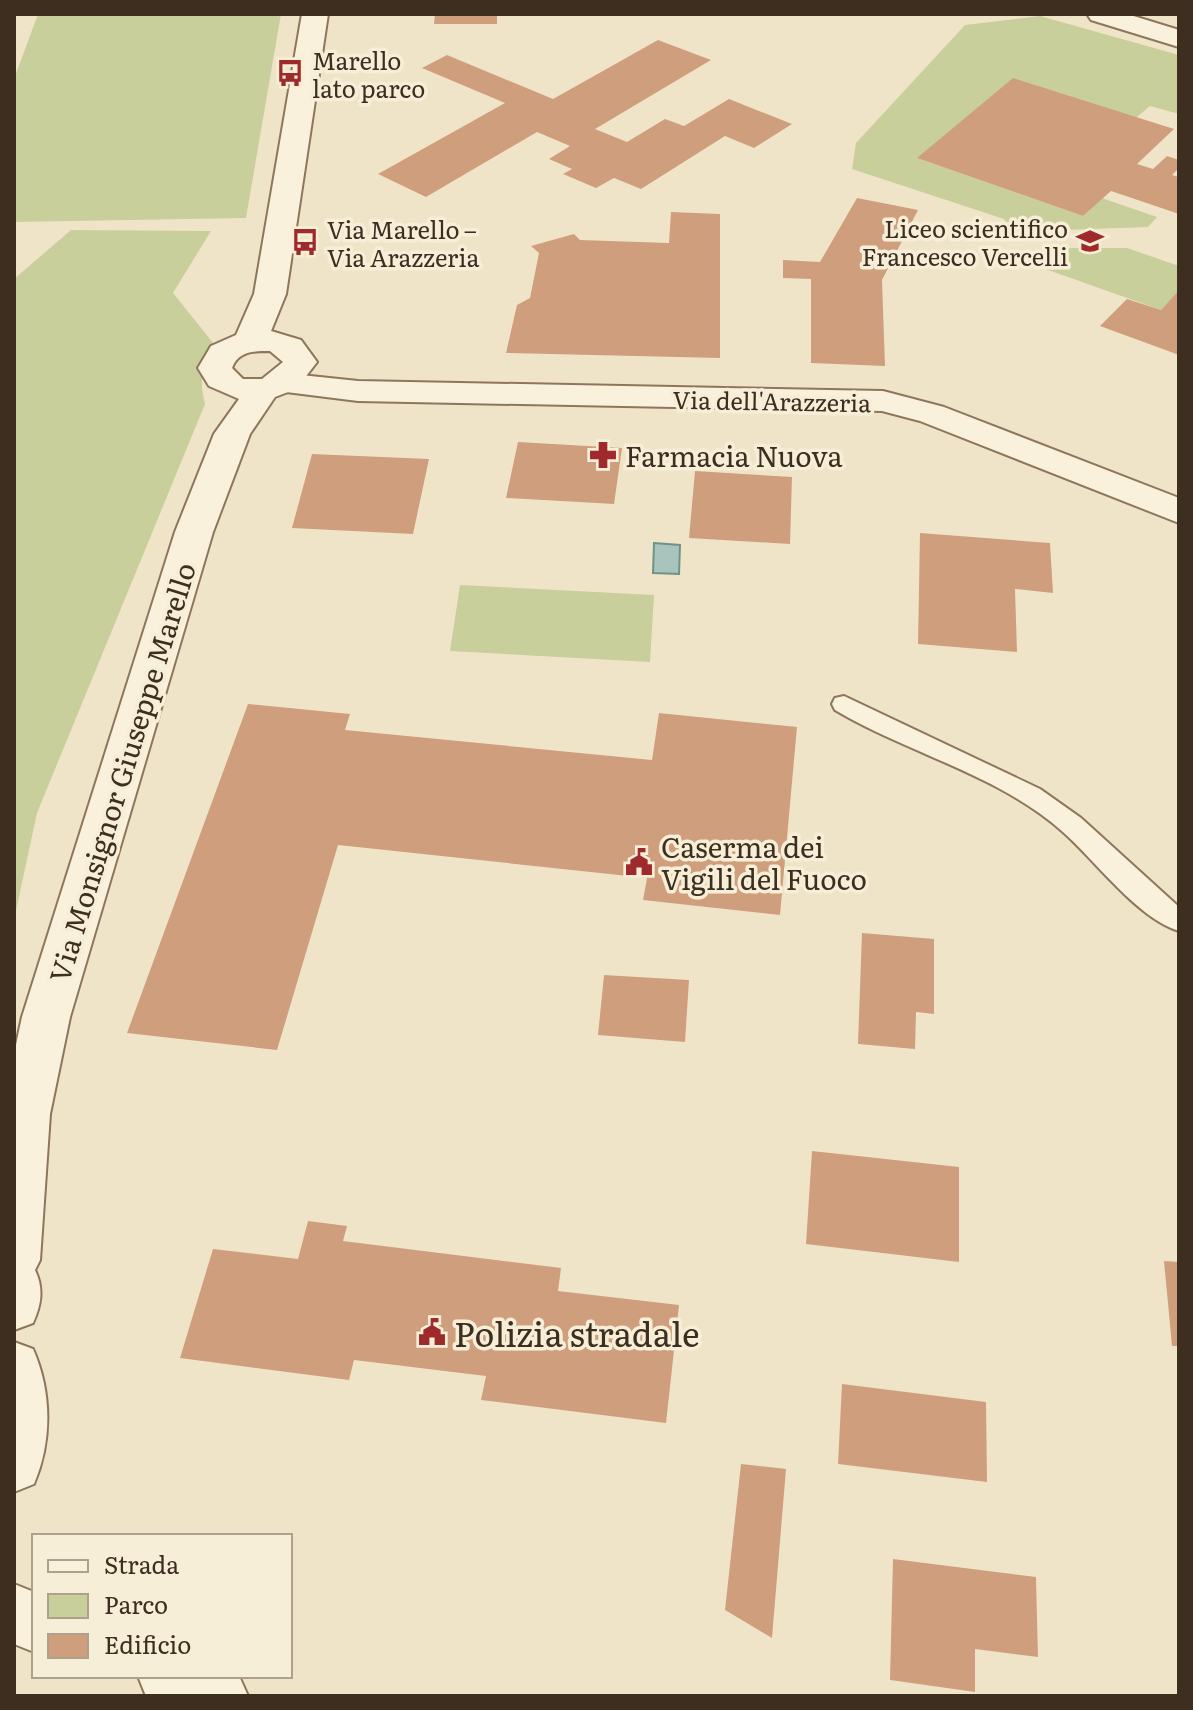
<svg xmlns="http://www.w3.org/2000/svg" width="1193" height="1710" font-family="Literata,serif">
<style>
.green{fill:#c9cf9b}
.water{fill:#a9c4bc;stroke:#6f938a;stroke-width:2}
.building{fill:#cf9f7d}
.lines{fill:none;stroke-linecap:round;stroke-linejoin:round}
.service-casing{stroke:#8d765c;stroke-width:4}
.minor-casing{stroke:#8d765c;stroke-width:4}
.tertiary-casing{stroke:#8d765c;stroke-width:4}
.service{fill:#faf1dc;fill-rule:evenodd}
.minor{fill:#faf1dc;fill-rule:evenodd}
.tertiary{fill:#faf1dc;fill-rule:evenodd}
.labels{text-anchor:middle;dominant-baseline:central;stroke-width:7;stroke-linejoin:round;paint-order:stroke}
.far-poi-label{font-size:24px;fill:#3d2e20;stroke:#f7eed8;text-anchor:start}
.far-street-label{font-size:24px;fill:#3d2e20;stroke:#f7eed8}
.poi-label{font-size:28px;fill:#3d2e20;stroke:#f7eed8;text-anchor:start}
.street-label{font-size:28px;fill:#3d2e20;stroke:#f7eed8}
.near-poi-label{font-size:34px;fill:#3d2e20;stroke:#f7eed8;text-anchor:start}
</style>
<rect width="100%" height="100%" fill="#f0e4c8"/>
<path class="green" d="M38,14H281L246,218L14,222V79Z
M1040,16L1179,55V114L1150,106L1137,117L917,158L1083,216L1102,198L1157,217L1148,227L1012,232L1004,219L852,169L856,143L965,25Z
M71,230L211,231L173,293L222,354C200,373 199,377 205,404L37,813L14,920V279Z
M1045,248H1127L1179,266V290L1161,310L1017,259Z
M460,585L654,595L650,662L450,651Z"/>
<path class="water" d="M654,543L680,545L679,574L653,573Z"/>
<path class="building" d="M435,14H497V24H434Z
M658,40L711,60L595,129L627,142L665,119L684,126L729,99L792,124L754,148L725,136L641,189L614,178L596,188L563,174L572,169L549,159L570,146L537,132L426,197L378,174L505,103L422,68L447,55L553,99Z
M1013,78L1174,129L1137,164L1153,169L1167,156L1179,160V168L1172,175L1179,177V214L1111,191L1083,216L917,158Z
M857,198L918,210L882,280L885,366L811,363V279L783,278V260L820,262Z
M671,212L720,214V358L506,353L517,305L530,298L539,253L531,246L574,234L580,240L669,243Z
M1179,290V355L1100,326L1127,299L1161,310Z
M518,442L622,448L614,504L506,498Z
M312,454L429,459L413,534L292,528Z
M695,471L792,477L790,544L689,538Z
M920,533L1050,543L1053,593L1015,589L1017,652L918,644Z
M248,704L350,714L345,730L652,760L659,713L797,727L780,915L643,900L647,878L338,845L277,1050L127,1033Z
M862,933L934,939V1014L916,1012L915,1049L858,1044Z
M604,975L689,980L685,1042L598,1035Z
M812,1151L959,1167V1262L806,1244Z
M308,1221L347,1226L343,1241L561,1268L558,1291L679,1305L666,1423L481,1400L486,1376L354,1360L349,1380L180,1358L213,1249L298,1259Z
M1164,1261L1179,1262V1346H1172Z
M842,1384L986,1402L987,1482L838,1464Z
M741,1464L786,1469L772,1638L725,1610Z
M893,1559L1036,1577L1038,1657L975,1649V1692L890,1680Z"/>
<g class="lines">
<g class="service-casing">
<path id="service" d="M844,696L1040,789L1081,818L1179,907V931C1137,918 1096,861 1063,832C998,774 909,754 835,710L832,704L835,698Z"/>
</g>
<g class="minor-casing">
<path id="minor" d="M1087,14H1127L1179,30V47L1091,20Z
M282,373L358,381L883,391L944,407L1179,498V523L920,421L882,411L358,401L270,390L265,383L270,376Z
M14,1584L34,1592V1652L14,1644Z
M138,1676H239L248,1696H146Z"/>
</g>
<g class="tertiary-casing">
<path id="tertiary" d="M302,14H328L286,294L271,331L301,340L317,362L296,389L275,397L250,434L213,532L70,1017L50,1114L40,1260L35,1270C44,1289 41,1305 33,1323L14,1330V1054L22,1017L175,532L214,434L239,399L209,386L198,368L211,346L236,335L254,294ZM270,351L283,362L262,379H243L232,368C238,351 254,351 270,351Z
M14,1342L33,1349C52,1392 52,1442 34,1484L14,1492Z"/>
</g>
<use href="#service" class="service"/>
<use href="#minor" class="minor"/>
<use href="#tertiary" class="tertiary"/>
</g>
<defs>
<g id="bus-bare" transform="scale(2.16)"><path d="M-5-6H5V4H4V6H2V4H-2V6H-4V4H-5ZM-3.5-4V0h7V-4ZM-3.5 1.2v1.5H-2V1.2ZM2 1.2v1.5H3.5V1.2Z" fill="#9e2a2b" stroke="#f7eed8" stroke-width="2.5" paint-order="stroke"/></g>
<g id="school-bare" transform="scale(2.16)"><path d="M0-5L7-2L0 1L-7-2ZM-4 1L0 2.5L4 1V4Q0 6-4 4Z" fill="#9e2a2b" stroke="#f7eed8" stroke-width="2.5" paint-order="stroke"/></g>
<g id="pharmacy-bare" transform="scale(2.16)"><path d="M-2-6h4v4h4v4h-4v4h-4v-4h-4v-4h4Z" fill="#9e2a2b" stroke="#f7eed8" stroke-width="2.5" paint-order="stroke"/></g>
<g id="civic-bare" transform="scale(2.16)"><path d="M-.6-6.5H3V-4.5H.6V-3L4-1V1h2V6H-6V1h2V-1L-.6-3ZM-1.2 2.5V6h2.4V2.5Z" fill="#9e2a2b" stroke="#f7eed8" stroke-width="2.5" paint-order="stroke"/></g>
</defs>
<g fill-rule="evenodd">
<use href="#bus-bare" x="290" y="73"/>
<use href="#school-bare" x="1090" y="241"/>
<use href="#bus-bare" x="305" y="242"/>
<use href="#pharmacy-bare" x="603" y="455"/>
<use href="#civic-bare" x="639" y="862"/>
<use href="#civic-bare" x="432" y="1332"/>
</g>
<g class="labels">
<g class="far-poi-label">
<text x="312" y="59">Marello<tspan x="312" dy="28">lato parco</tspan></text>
<text x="1068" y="227" text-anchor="end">Liceo scientifico<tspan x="1068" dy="28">Francesco Vercelli</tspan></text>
<text x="327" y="228">Via Marello –<tspan x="327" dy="28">Via Arazzeria</tspan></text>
</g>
<g class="far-street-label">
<text transform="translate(772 400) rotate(1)">Via dell'Arazzeria</text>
</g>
<g class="poi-label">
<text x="625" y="455">Farmacia Nuova</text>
<text x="661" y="846">Caserma dei<tspan x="661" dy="32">Vigili del Fuoco</tspan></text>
</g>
<g class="street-label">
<text transform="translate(121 772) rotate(-73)">Via Monsignor Giuseppe Marello</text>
</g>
<g class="near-poi-label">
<text x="454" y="1332">Polizia stradale</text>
</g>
</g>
<rect width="1193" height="1710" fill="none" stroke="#3d2e20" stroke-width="32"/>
<rect x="32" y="1534" width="260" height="144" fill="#f7eed8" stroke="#ada18e" stroke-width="2"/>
<rect x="48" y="1560" width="40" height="12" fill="#faf1dc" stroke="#ada18e" stroke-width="2"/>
<text x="104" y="1574" font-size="24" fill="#3d2e20">Strada</text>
<rect x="48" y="1594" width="40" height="24" fill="#c9cf9b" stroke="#ada18e" stroke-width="2"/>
<text x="104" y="1614" font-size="24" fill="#3d2e20">Parco</text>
<rect x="48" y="1634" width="40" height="24" fill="#cf9f7d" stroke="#ada18e" stroke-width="2"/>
<text x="104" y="1654" font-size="24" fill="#3d2e20">Edificio</text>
</svg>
